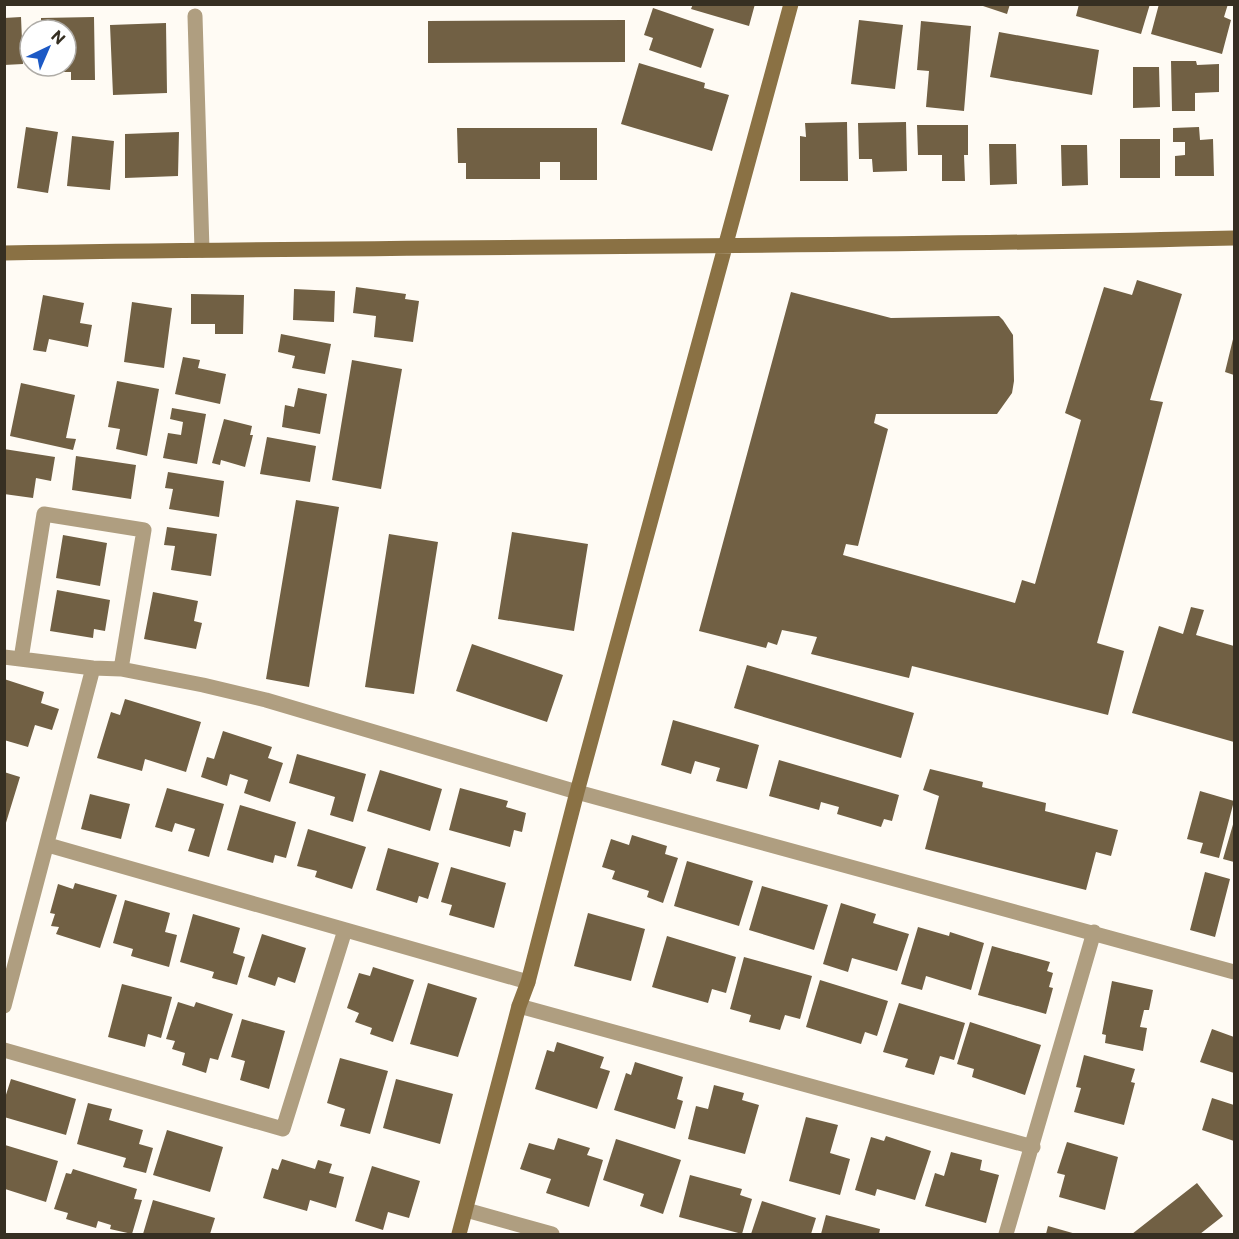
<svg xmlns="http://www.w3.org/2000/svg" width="1239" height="1239" font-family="Commissioner,sans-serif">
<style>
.building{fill:#716044}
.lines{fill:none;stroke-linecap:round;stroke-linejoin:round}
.street{stroke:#af9e80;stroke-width:15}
.secondary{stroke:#8a7144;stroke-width:15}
</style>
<rect width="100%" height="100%" fill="#fffbf4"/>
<path class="building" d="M693,4H755L749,26L691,9Z
M977,4H1010L1007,14Z
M1079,4H1150L1141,34L1076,16Z
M1159,4H1228L1224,17L1231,20L1222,54L1151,34Z
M653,8L714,29L701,68L649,50L653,38L644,35Z
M21,17L23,64L4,65V18Z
M94,17L95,80H71V72H50V66H66V30H41V18Z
M625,20V62L428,63V21Z
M859,20L903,25L895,89L851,84Z
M921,21L971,26L964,111L926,107L929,71L917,70Z
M166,23L167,93L113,95L110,25Z
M999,32L1099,50L1092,95L990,77Z
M1171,61H1196L1197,65L1219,64V92L1195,93V111H1172Z
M639,63L705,83L704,88L729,95L712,151L621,124Z
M1133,67H1159L1160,107L1133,108Z
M847,122L848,181H800V136L806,137L805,123Z
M906,122L907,171L873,172L872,159H859L858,123Z
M917,125H968V155H964L965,181H942V155H918Z
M26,127L58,132L48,193L17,188Z
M1199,127L1200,140L1213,139L1214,176H1175V156L1185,155V142H1173V128Z
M457,128H597V180H560V162H540V179H466V163H458Z
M179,132L178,176L125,178V134Z
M72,136L114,141L110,190L67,186Z
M1120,139H1160V178H1120Z
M989,144H1016L1017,184L990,185Z
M1061,145H1087L1088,185L1062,186Z
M1137,280L1182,294L1150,400L1163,402L1097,643L1124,651L1108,715L912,666L909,678L811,654L817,637L782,630L777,645L768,642L766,648L699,631L791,292L891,318L999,316L1003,320L1013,335L1014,381L1012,393L997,414H876L874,423L888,429L858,546L846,544L843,555L1015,603L1022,580L1035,584L1081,420L1065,413L1104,287L1132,295Z
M356,287L406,294L405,299L419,301L413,342L374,337L376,316L353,313Z
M294,289L335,291L334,322L293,320Z
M191,294L244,295L243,334H215V324H191Z
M43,295L84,303L80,323L92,325L88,347L49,339L46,352L33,350Z
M132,302L172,308L164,368L124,362Z
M281,334L331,344L325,374L292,368L295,356L278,352Z
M1234,335V375L1225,372Z
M183,357L200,360L198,368L226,374L220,404L175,394Z
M352,360L402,369L381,489L332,480Z
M117,381L159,389L147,456L116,449L120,429L108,427Z
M21,383L75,395L66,438L76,439L73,450L10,436Z
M298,388L327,394L320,434L282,427L285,405L294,407Z
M172,408L206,414L197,464L163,458L168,433L181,435L183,422L170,419Z
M224,419L252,426L250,435H253L245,467L221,460L220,465L212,463Z
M267,437L316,446L310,482L260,474Z
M4,449L55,457L51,481L36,478L33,498L4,494Z
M76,456L136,465L131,499L72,490Z
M168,472L224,481L219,517L169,509L173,489L165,488Z
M296,500L339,507L309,687L266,679Z
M167,527L217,534L211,576L171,570L175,546L164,545Z
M512,532L588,544L574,631L498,619Z
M389,534L438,542L414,694L365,687Z
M63,535L107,543L100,586L56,578Z
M57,590L110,600L105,631L94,629L93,638L50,631Z
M153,592L198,601L194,621L202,623L196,649L144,639Z
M1191,607L1204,610L1196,635L1234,646V742L1132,713L1159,626L1183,634Z
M472,644L563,675L547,722L456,691Z
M747,665L914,713L901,758L734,708Z
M4,679L44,692L41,703L59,709L52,730L35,725L28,747L4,740Z
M125,699L201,722L186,772L145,759L142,771L97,758L111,712L120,715Z
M673,720L759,745L747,789L716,781L720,768L695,761L691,774L661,765Z
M223,731L272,747L268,758L283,763L270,802L244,793L248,780L230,774L227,786L201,777L207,757L214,759Z
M297,754L366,774L353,822L330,815L335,797L289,783Z
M779,760L899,795L892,821L884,819L881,827L837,814L839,807L821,802L819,810L769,796Z
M930,769L983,782L982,787L1046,803L1045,811L1118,830L1111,856L1096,852L1086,890L925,849L939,796L923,790Z
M380,770L442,789L430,831L367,811Z
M4,772L20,777L5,826H4Z
M167,788L224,804L209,857L188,851L195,829L175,823L172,832L155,827Z
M460,788L508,801L506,807L526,813L522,832L514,830L510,847L449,830Z
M1200,791L1234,801L1219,858L1200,853L1203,843L1187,839Z
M90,794L130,804L121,839L81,829Z
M240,805L296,822L286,858L275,855L273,863L227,850Z
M1234,821V862L1223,859Z
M308,829L366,847L352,889L315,877L317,871L297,866Z
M632,835L667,846L665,854L678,858L663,903L647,897L649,891L612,879L615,871L602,867L611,839L629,845Z
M388,848L439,863L428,899L419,896L417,903L376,890Z
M687,861L753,881L739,926L674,906Z
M451,867L506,883L494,928L449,915L452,905L441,902Z
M1205,872L1230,879L1215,937L1190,930Z
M75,883L117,895L100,948L56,934L59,927L51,926L55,914L50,913L58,884L73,889Z
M762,886L828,905L814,950L749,930Z
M125,900L170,913L165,932L177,935L169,967L131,956L133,949L113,943Z
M841,903L876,914L873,923L909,934L897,971L852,958L848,972L823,964Z
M588,913L645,929L631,981L574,966Z
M193,914L240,928L233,953L245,957L237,985L212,978L214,972L180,962Z
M918,927L949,936L950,932L984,943L971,990L926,976L922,990L901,984Z
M262,934L306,948L295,983L278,977L275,986L248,977Z
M667,936L736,957L726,993L712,989L708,1003L652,987Z
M992,946L1050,962L1047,971L1053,973L1049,987L1053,988L1046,1014L978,995Z
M744,957L812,976L800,1019L785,1015L780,1030L749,1022L751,1015L730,1009Z
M373,967L414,980L393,1042L370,1034L372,1028L355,1022L359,1013L347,1008L359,973L370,976Z
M820,980L888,1001L877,1036L865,1032L861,1044L806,1027Z
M1112,981L1153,990L1149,1010H1144L1140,1027L1147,1028L1143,1051L1105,1043L1106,1035L1102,1034Z
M428,983L477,998L458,1057L410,1044Z
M122,984L172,997L161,1038L148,1034L145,1047L108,1037Z
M178,1002L194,1007L196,1002L233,1014L218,1060L210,1058L206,1073L182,1065L185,1053L172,1049L175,1041L166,1039Z
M899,1003L965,1023L954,1060L940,1056L934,1075L905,1067L908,1059L883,1052Z
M242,1019L285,1031L269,1089L240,1080L245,1061L231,1057Z
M970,1022L1041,1045L1025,1095L972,1077L974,1069L957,1064Z
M1212,1029L1234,1037V1073L1200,1062Z
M557,1042L604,1057L600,1068L610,1071L597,1109L535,1089L547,1050L554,1052Z
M1084,1055L1135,1069L1131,1082L1135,1083L1124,1125L1074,1112L1081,1088L1076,1087Z
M340,1058L388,1071L370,1134L340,1126L345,1109L327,1103Z
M635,1062L683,1077L677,1099L683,1101L675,1129L614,1110L626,1073L631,1075Z
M11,1079L76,1099L66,1135L4,1117V1101Z
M396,1079L453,1094L440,1144L383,1128Z
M714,1085L744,1093L742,1100L759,1105L745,1154L688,1139L696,1106L708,1109Z
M1212,1098L1234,1105V1141L1202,1130Z
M88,1103L112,1109L109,1120L143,1130L139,1144L153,1148L146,1173L123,1167L126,1158L77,1144Z
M806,1117L838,1125L830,1153L850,1159L840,1195L789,1181Z
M167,1130L223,1147L210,1192L153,1175Z
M886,1136L931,1151L915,1200L877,1189L875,1196L855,1190L871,1137L884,1141Z
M558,1138L590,1148L587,1155L603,1160L589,1207L546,1193L551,1179L520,1169L529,1143L554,1150Z
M616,1139L681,1160L663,1214L640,1206L644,1194L603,1180Z
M1067,1142L1118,1157L1105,1210L1059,1197L1065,1175L1057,1173Z
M5,1145L58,1161L46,1202L5,1189Z
M951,1152L982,1160L980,1170L999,1175L986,1223L925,1206L935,1173L944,1176Z
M282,1159L315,1169L318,1160L332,1164L329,1173L344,1177L336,1208L310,1200L307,1211L263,1198L272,1168L278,1170Z
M372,1166L420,1181L409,1218L388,1212L383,1230L355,1221Z
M73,1169L137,1189L134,1199L142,1200L132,1234L110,1229L111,1225L98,1221L96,1228L66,1219L68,1213L54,1209L66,1173L71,1174Z
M690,1175L742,1189L740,1195L752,1199L742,1234L679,1217Z
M1197,1183L1223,1216L1200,1234H1132Z
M153,1200L215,1218L210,1234H143Z
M762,1201L816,1218L811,1234H751Z
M826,1215L880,1229L879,1234H821Z
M1048,1226L1076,1234H1046Z"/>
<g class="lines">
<path class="street" d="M195,16L202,250
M4,657L93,668L121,669L203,685L266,700L577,792L1234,972
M21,659L44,514L144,530L121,669
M48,845L528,982
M4,1006L93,668
M519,1006L1033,1147
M4,1050L283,1129L345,930
M466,1210L552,1234
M1006,1234L1094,932"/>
<path class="secondary" d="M4,253C414,246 825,248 1234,238
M459,1234L519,1006L528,982L577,792L791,4"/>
</g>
<rect width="1239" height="1239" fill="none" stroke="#362f22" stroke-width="12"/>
<g transform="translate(48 48) rotate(44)"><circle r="28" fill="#ffffff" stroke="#afaca7" stroke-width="1.5"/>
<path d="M0-4.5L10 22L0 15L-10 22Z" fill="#1c59c5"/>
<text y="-9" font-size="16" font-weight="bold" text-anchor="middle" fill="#362f22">N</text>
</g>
</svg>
